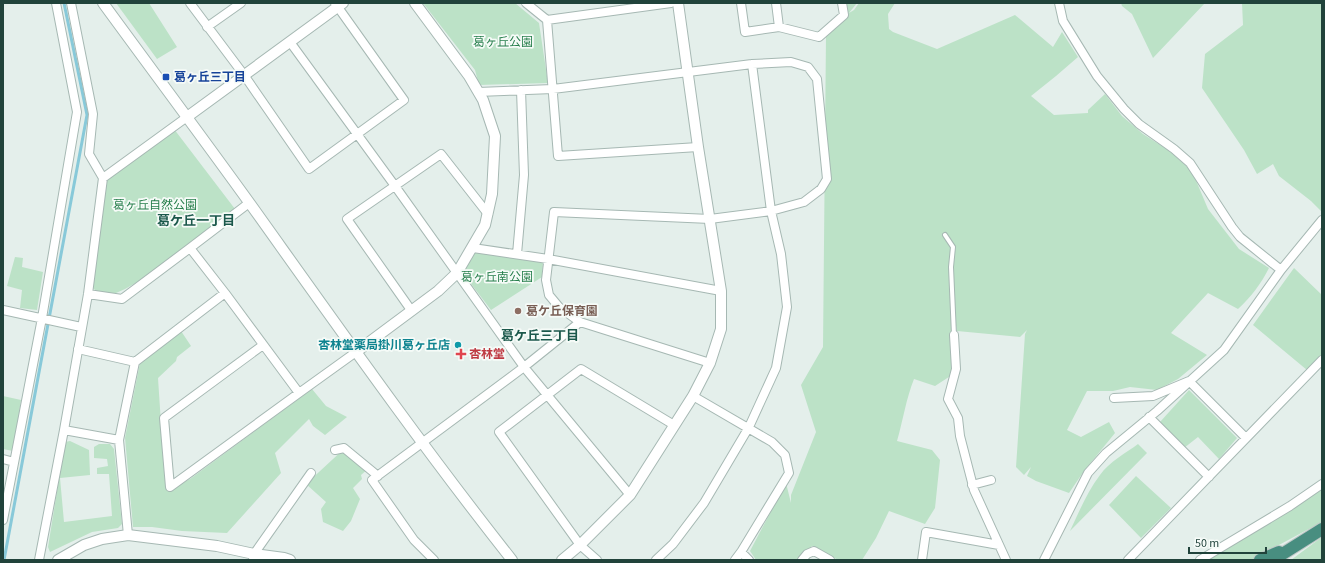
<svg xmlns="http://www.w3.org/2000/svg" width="1325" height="563" font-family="'Source Sans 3','Noto Sans JP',sans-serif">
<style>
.green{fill:#bce2c7}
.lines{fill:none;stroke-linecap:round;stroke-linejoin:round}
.stream{stroke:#88c9d9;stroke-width:3}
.service-casing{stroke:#a6b8b3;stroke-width:6}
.minor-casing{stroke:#a6b8b3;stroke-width:10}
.tertiary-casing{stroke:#a6b8b3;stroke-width:12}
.trunk-casing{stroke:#c1cac8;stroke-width:14}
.service{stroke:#fff;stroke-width:4}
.minor{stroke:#fff;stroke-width:8}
.tertiary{stroke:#fff;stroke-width:10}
.trunk{stroke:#488e80;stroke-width:12}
.transit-dot{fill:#1a4fb4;stroke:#f6fbf8;stroke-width:1.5}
.education-dot{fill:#8d6e63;stroke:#f6fbf8;stroke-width:1.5}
.culture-dot{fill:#0f9aa8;stroke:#f6fbf8;stroke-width:1.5}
.health-dot{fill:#e0444e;stroke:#f6fbf8;stroke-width:1.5}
.labels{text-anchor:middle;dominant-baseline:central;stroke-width:3.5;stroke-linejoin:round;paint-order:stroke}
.park-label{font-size:12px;fill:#277f4c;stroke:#f6fbf8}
.transit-label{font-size:12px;font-weight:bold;fill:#164399;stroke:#f6fbf8;text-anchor:start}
.education-label{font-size:12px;font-weight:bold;fill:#785e54;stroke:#f6fbf8;text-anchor:start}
.culture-label{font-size:12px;font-weight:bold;fill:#0d838f;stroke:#f6fbf8;text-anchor:end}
.health-label{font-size:12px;font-weight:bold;fill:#be3a42;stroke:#f6fbf8;text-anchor:start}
.neighbourhood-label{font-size:13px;font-weight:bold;fill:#1b584b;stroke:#f6fbf8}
</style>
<rect width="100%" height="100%" fill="#e4efeb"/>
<path class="green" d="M116,3H149L177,47L157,59Z
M423,3H515L539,23L548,83L479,85L475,70Z
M845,3H857L849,13L854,10L859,3H895L888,14L889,29L893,32L937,49L1015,15L1053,47L1062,32L1078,57L1056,76L1031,96L1054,115L1088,113V110L1105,94L1122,116L1143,134L1168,150L1192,171L1208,209L1239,249L1269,268C1261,284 1251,297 1238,309L1208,293L1171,333L1207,355L1178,379L1157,390L1130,387L1113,391H1087L1067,430L1081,437L1109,422L1115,433L1084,471L1069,493L1036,481L1027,476L1031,467L1024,475L1016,467L1025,334L1027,330L1020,337L957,331L955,320V373L935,386L914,379C906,399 903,420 897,441L932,450L940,460L935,508L925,524L889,511L876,538L862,560H838L812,546L798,560H756L750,551L786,483L791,503V495L816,432L801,385L823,347L826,35L848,13Z
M1121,3H1207H1205L1153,58L1132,14L1122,6Z
M1242,3H1322V210L1321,211L1311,201L1279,176L1273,164L1257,174L1244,150L1202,88L1205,54L1243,25Z
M174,129L235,209L146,277L125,289L116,293H105L97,292L92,287L103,178Z
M475,248L543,262L542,277L491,310L462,272Z
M15,257L23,258L22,267L43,272L37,310L20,308L22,290L7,286Z
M1294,268L1322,295V354L1307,370L1253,325Z
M181,331L191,346L177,357L176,361L158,378L163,454L168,490L190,479L312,389L326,406L347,417L325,435L313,426L309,419L275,453L281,473L227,533L182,531L152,527H133L125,438L140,363Z
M1189,390L1237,438L1219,459L1198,437L1184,448L1160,422Z
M3,396L21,400L13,451L3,449Z
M70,441L89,450L90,475L60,478L64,522L112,516L109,474H97V468L108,466L107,459L94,458V447L99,444H110L114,449L122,524L118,528L92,532L50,552L48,547L65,442Z
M1138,444L1147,453L1070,531C1079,512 1087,492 1100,475C1109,462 1126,453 1138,444Z
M346,447L369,468L361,475L362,479L353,488L360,499L351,521L343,531L323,522L321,509L326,502L306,484Z
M1136,476L1171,508L1141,538L1109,505Z
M1322,483V522L1320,523L1251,560H1208Z
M1322,537V560H1291Z"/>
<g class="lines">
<path class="stream" d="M4,560L87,115L64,3"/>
<g class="service-casing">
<path id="service" d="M945,235L953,247L951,267L954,335"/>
</g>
<g class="minor-casing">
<path id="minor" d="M71,3L93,114L89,154L103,178
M190,3L244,75L309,169L404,100L335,3
M526,3L547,20L558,156L698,147
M741,3L745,32L779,27L819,37L844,15L842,3
M776,3L779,27
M1059,3L1063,21L1097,76L1124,109L1139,124L1174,149L1190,163L1232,227L1240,237L1281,270
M547,20L671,3
M207,27L241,3
M290,42L395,186L524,367L630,495
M478,92L553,89L752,64L791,62L808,67L817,79L827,179L821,189L804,202L771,211L710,219L554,212L546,280L549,295L559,307L580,322L710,363
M249,203L190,248L225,293L299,393L356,352
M473,248L548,259L721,291
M517,254L524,175L521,90
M88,294L122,299L190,248
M3,310L81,327
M411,310L347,219L441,154L488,214
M954,335L956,369L948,399L958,418L960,436L974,490L1006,560
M263,345L164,418L170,487L299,393
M78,349L135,362
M693,396L772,442L785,455L789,473L741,552L735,560
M1114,398L1153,396L1189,381L1246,438
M1149,417L1209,477
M64,430L119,440
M335,450L344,448L378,476
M3,459L14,462
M972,485L991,480
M3,520L42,318L77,112L56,3
M128,535L119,440L135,362L225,293
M741,552L749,560
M39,560L64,430L88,294L103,178L187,117
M253,560L254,554L311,473
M434,560L414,540L372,480L524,367L580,322
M597,560L580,545L499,432L581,369L674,425
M656,560L673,544L704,503L749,427L776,368L787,307L781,254L771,211L752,64
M802,560L807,554L814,551L830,560
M922,560L926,532L999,545
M1044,560L1088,473L1106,453L1157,411L1224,350L1281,270L1322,220
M1128,560L1322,360
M1200,560L1290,506L1322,484"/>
</g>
<g class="tertiary-casing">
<path id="tertiary" d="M103,3C152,70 202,137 251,205C336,324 421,445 512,560
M187,117L343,3
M356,352L438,291L457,273L485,225L492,194L495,136L483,100L469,76L415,3
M58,560L84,545L102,539L128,535L217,546L254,554L284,558L290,560
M562,560L580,545L630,495L693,396L710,363L721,329V291L698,147L678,3"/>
</g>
<g class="trunk-casing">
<path id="trunk" d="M1260,560L1279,552
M1273,560L1322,529"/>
</g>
<use href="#service" class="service"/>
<use href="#minor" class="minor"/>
<use href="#tertiary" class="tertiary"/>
<use href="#trunk" class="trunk"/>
</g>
<rect class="transit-dot" x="162" y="73" width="8" height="8" rx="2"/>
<circle class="education-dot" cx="518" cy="311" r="4"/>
<circle class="culture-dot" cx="458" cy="345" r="4"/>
<path class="health-dot" d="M459 348h4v4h4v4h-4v4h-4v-4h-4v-4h4z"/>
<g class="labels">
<g class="park-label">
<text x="503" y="42">葛ヶ丘公園</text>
<text x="155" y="205">葛ヶ丘自然公園</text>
<text x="497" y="277">葛ヶ丘南公園</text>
</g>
<g class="transit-label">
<text x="174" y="77">葛ヶ丘三丁目</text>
</g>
<g class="education-label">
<text x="526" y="311">葛ケ丘保育園</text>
</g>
<g class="culture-label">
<text x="450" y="345">杏林堂薬局掛川葛ヶ丘店</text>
</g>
<g class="health-label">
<text x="469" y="354">杏林堂</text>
</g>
<g class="neighbourhood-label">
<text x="196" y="221">葛ケ丘一丁目</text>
<text x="540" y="336">葛ケ丘三丁目</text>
</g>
</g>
<rect width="1325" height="563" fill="none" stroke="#21433b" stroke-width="8"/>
<path d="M1189 547v6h77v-6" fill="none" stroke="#21433b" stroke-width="2"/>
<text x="1195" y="547" font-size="12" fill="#21433b" stroke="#f6fbf8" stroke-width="3" paint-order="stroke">50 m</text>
</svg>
